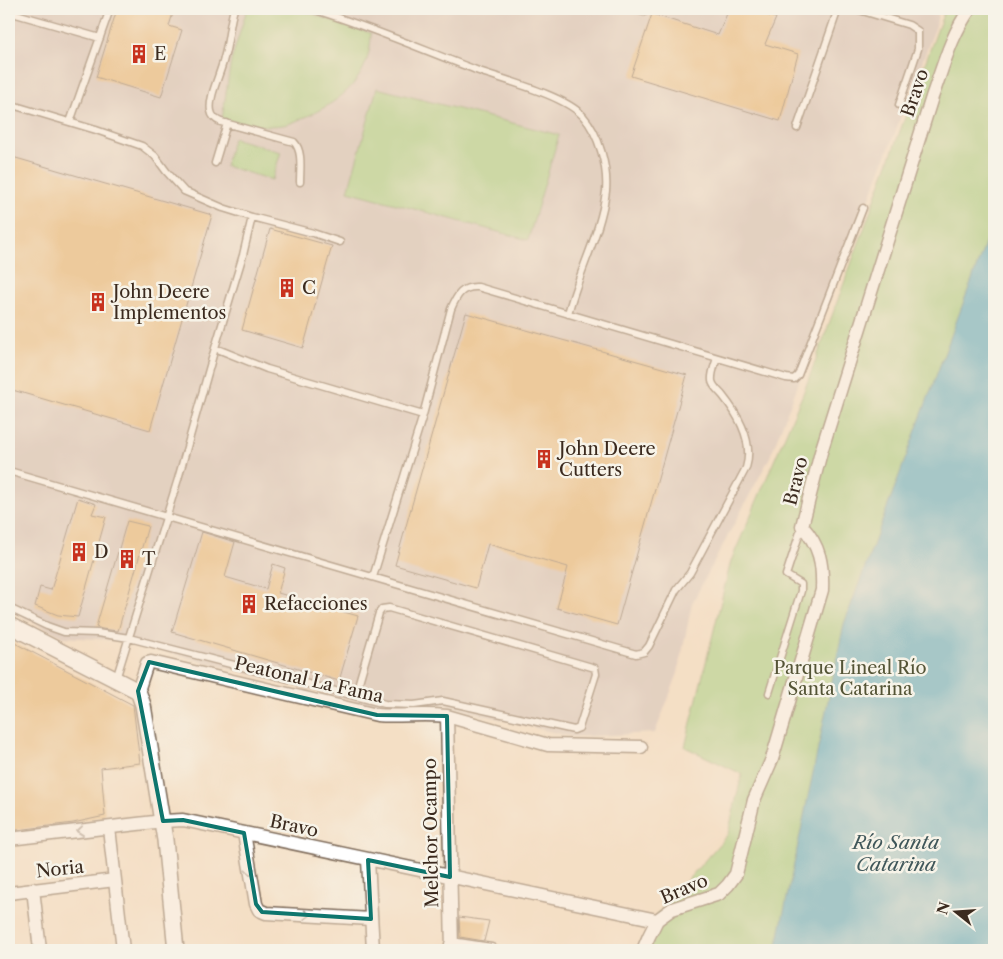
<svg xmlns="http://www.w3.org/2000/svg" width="1003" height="959" font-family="'Libre Caslon Text',serif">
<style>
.industrial{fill:#cfc0bb}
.green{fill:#9dd07f;stroke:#6c7d4e}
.water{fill:#4aabca;stroke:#426a74}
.building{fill:#e5b26c}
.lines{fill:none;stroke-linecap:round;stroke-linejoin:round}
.service-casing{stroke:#7c6958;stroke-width:9}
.minor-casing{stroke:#7c6958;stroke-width:15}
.tertiary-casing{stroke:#7c6958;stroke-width:18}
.service{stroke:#fff;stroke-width:6}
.minor{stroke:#fff;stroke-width:12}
.tertiary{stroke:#fff;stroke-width:15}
.oneway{stroke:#a79f9a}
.marked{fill:none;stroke:#0f766e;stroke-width:4;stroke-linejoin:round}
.labels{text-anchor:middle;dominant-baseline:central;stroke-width:5;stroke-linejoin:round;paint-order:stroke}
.poi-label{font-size:18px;fill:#3b2a1e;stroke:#f7f3e8;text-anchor:start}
.street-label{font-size:18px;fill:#3b2a1e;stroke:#f7f3e8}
.park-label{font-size:18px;fill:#545436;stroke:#f7f3e8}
.water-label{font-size:19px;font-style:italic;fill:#40575a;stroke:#f7f3e8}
</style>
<rect width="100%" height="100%" fill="#f7f3e8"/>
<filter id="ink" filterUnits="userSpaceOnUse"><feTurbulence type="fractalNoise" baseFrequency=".02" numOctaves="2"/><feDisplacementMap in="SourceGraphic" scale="10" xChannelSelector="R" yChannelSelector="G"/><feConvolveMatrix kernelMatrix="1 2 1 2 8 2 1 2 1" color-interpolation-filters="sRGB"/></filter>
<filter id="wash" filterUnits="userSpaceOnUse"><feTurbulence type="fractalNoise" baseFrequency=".0096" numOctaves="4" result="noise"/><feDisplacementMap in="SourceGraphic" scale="20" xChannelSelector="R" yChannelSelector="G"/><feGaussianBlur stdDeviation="1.12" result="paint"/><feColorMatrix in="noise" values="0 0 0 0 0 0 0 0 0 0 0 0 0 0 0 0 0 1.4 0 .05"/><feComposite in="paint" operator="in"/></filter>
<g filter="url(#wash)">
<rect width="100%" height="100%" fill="#f4dfc5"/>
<path class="industrial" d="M9,9H939L936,26L770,457L692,603L678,673L655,733L572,737L442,705L410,708L378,706L332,696L143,646L127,644L115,640L63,637L9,610Z"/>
<path class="green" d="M247,9H297L371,33C371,76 344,99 308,116C300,119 291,124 283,125C262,128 242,124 222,119L231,61Z
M945,9H994V950H648L655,917L728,834L742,774L685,747L731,561L805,389Z
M377,88L559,135L528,240L348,191Z
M233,138L281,152L272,180L225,166Z"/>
<path class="water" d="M994,220V950H776L844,624Z"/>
<g id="blocks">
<path class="building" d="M117,9H168L174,10L169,26L182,30L161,97L96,77Z
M729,9H745L776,18L765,44L798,54L780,121L631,76L652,14L718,35Z
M9,156L212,215L150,430L9,389Z
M270,229L332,246L303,348L242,330Z
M466,313L687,375L617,625L557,608L568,567L488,544L476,588L395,565Z
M78,498L96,504L92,514L106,517L78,617L58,615L35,606L40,587L51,590Z
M127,521L148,526L118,631L102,629L96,627Z
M202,532L235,542L225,577L266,589L273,564L285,568L278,593L358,616L339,681L172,632Z
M9,640L133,705L140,763L101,768L105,816L73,823L9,831Z
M459,917L489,921L484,941L460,937Z"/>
</g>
</g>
<g filter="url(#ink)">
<use href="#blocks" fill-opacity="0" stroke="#7c6958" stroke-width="1"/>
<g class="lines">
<g class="service-casing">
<path id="service" d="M234,9C229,25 229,42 224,58C221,73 208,97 211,111C212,117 216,120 221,122L294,142C303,151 300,169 300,182
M312,9C368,26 421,49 476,70C504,80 564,95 583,116C599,134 608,167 606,191C601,233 578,273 568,314
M633,9L644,12
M856,9L909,25L918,31V49L899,105
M9,12L100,38
M9,104L96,130L142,146L155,156L166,171L184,191L223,208L252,217L243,255L215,348L178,479L116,679
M70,122L110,9
M797,128L838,9
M215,163L227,123
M252,217L313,233L340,242
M215,348L267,369L423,415
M9,471L636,654L644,652L649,646L676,590L690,573L746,468C754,442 739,416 723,396C719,391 713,387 712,381C711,373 715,365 717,358
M373,577L423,415L451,309C457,295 462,286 478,287L786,378L794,379L798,375L863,208
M9,608L47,626L64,632L97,633L129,638L355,696
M389,608L595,668L596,674L579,728L574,730L443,701L414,705L385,704L355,696L379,613L382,609Z
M769,693L801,591V584L786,575L802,526"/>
</g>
<g class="minor-casing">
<path id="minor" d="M138,691L147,663L151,662L377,715C400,717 423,713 447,716L548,745L641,747
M447,716L452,950
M109,828L123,950
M244,833L256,904L259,910L266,913L371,919
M9,839L163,821L183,820L657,920
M368,860L373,950
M33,889L40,950
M9,893L115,880
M451,944L491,950
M643,950L649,936L657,920L672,909L719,894L728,885L736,874L754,800L772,759L822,590C823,564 820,546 802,526L821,452L932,97C943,67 951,35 970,9"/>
</g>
<g class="tertiary-casing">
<path id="tertiary" d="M9,625L138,691L143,705L165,840L176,950"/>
</g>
<use href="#service" class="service"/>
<use href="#minor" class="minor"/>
<use href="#tertiary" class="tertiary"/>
</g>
<defs><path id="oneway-chevron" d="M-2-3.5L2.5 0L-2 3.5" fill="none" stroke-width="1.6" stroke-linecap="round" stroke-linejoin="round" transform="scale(1.25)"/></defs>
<g class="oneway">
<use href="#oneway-chevron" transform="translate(80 831) rotate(174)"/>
<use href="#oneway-chevron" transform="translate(250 872) rotate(80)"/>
<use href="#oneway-chevron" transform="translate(307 915) rotate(3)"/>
</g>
</g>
<path d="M0 0H1003V959H0ZM149,662L377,715L447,716L450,877L368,860L371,919L262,912L256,904L244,833L183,820L163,821L138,691Z" fill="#f4dfc5" fill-opacity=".55" fill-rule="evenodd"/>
<path class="marked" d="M149,662L377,715L447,716L450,877L368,860L371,919L262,912L256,904L244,833L183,820L163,821L138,691Z"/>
<defs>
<g id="building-bare" transform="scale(1.5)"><path d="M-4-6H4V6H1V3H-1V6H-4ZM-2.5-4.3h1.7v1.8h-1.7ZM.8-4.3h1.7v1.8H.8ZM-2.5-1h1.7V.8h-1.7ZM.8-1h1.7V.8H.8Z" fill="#c8321e" stroke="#f7f3e8" stroke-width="2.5" paint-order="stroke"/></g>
</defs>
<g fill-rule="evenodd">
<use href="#building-bare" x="139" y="54"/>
<use href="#building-bare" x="287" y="288"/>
<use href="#building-bare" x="98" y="302"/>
<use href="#building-bare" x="544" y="459"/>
<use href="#building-bare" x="79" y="552"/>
<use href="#building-bare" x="127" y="559"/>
<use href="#building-bare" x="249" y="604"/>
</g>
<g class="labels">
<g class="poi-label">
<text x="154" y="54">E</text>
<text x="302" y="288">C</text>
<text x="113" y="292">John Deere<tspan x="113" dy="21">Implementos</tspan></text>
<text x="559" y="449">John Deere<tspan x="559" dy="21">Cutters</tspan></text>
<text x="94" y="552">D</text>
<text x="142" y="559">T</text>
<text x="264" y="604">Refacciones</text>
</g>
<g class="street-label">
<text transform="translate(915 93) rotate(-71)">Bravo</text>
<text transform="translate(796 481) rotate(-76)">Bravo</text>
<text transform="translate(309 680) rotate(13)">Peatonal La Fama</text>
<text transform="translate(294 826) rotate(12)">Bravo</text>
<text transform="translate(431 833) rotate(-91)">Melchor Ocampo</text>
<text transform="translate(60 869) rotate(-6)">Noria</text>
<text transform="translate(684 889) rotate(-23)">Bravo</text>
</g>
<g class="park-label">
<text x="850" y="668">Parque Lineal Río<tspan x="850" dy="21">Santa Catarina</tspan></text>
</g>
<g class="water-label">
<text x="896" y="842">Río Santa<tspan x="896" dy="22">Catarina</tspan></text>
</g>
</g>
<rect width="1003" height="959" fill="none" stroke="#f7f3e8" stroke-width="30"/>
<g transform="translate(956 912) rotate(287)" stroke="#f7f3e8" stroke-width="4" paint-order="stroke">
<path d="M0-4L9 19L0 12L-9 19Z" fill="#3b2a1e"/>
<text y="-8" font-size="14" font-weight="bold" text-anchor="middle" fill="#3b2a1e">N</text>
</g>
</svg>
